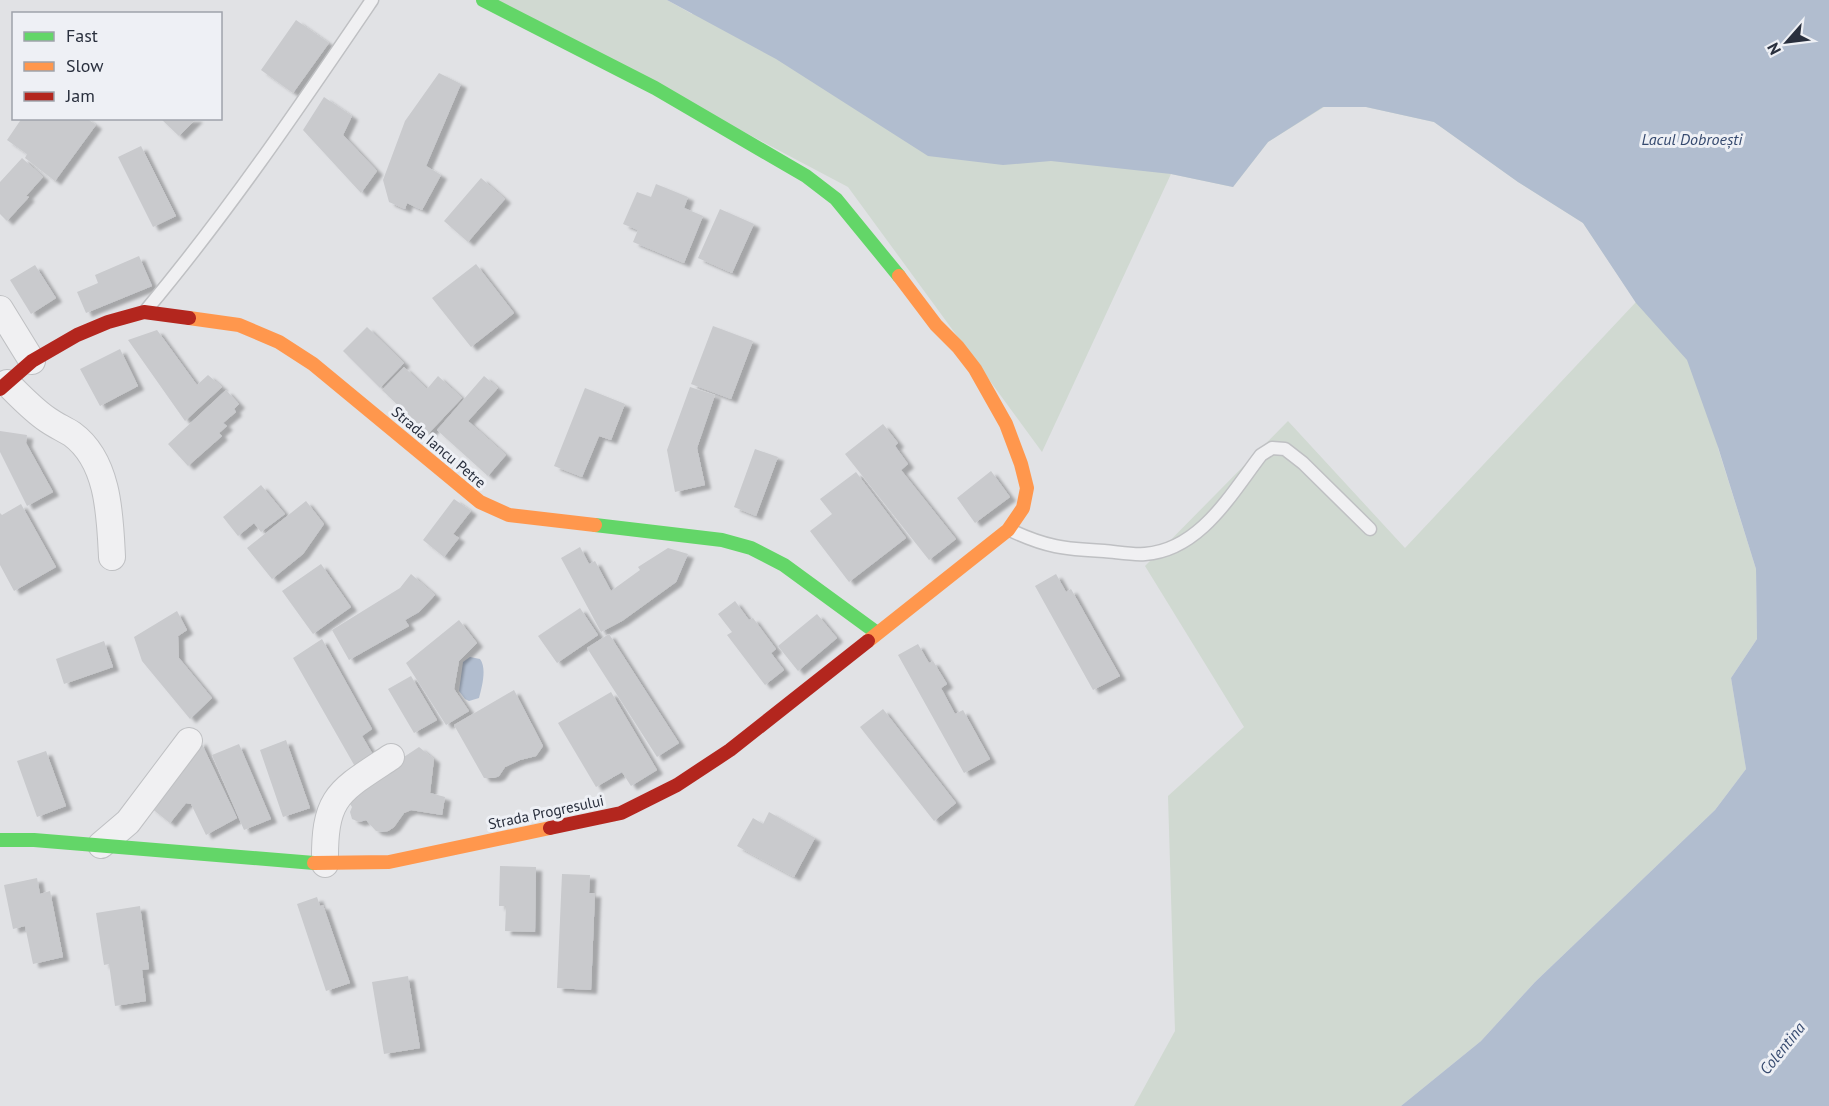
<svg xmlns="http://www.w3.org/2000/svg" width="1829" height="1106" font-family="'PT Sans',sans-serif">
<style>
.green{fill:#d0d9d1}
.water{fill:#b1bdcf}
.building{fill:#c9cacd;filter:url(#shadow)}
.lines{fill:none;stroke-linecap:round;stroke-linejoin:round}
.lane-casing{stroke:#bfc0c3;stroke-width:15}
.street-casing{stroke:#bfc0c3;stroke-width:28}
.lane{stroke:#f0f0f2;stroke-width:12}
.street{stroke:#f0f0f2;stroke-width:26}
.fast{stroke:#63d668;stroke-width:14}
.slow{stroke:#ff974d;stroke-width:14}
.jam{stroke:#b3261e;stroke-width:14}
.labels{text-anchor:middle;dominant-baseline:central;stroke-width:6;stroke-linejoin:round;paint-order:stroke}
.street-label{font-size:15px;fill:#292f3d;stroke:#eef0f5}
.water-label{font-size:16px;font-style:italic;fill:#364a6f;stroke:#eef0f5}
</style>
<defs>
<filter id="shadow"><feDropShadow dx="6" dy="4" stdDeviation="1.5" flood-color="#0004"/></filter>
</defs>
<rect width="100%" height="100%" fill="#e1e2e5"/>
<path class="green" d="M495,0H667L692,14L698,0H1829L1709,368L1718,448L1756,569L1757,639L1731,678L1746,769L1715,810L1535,982L1481,1041L1401,1106H1134L1175,1031L1168,796L1244,727L1145,566L1288,421L1405,548L1636,302L1583,223L1518,182L1434,122L1366,107H1324L1268,142L1233,187L1171,174L1042,452L848,187Z"/>
<path class="water" d="M667,0H1829V1106H1401L1481,1041L1535,982L1715,810L1746,769L1731,678L1757,639L1756,569L1718,447L1687,360L1636,303L1583,223L1518,182L1434,122L1366,107H1323L1268,142L1233,187L1171,174L1051,161L1003,165L928,156L776,59Z
M470,657L480,659C487,668 482,687 479,698L469,701L465,699L459,691L463,662Z"/>
<path class="building" d="M296,20L329,43L293,93L261,70Z
M439,73L461,84L426,166L441,175L422,210L407,203L405,209L389,202L383,180L405,121Z
M324,97L352,116L343,135L377,171L361,193L303,130Z
M22,118H86L96,125L55,181L25,158L27,154L7,140Z
M160,118H197L179,136Z
M141,146L176,216L153,227L118,157Z
M22,158L43,177L26,196L29,197L7,221L0,214V182Z
M481,178L505,199L468,242L444,221Z
M656,184L688,197L684,208L703,216L684,263L633,242L638,230L623,224L637,192L651,197Z
M720,209L754,224L732,273L698,258Z
M139,256L152,286L86,313L77,292L98,283L95,275Z
M476,264L514,313L471,347L432,298Z
M35,265L56,298L31,314L10,280Z
M713,326L753,341L731,399L691,384Z
M367,327L404,363L380,388L343,351Z
M157,330L197,385L208,375L222,387L185,421L128,340Z
M120,349L138,386L100,406L80,369Z
M404,367L427,389L438,376L462,398L428,434L382,390Z
M484,376L498,388L468,421L506,455L488,476L437,430Z
M690,387L715,395L697,448L705,485L675,492L667,450Z
M585,388L625,404L611,440L599,436L582,477L554,466Z
M226,390L239,404L234,409L236,412L223,423L227,426L219,433L222,436L188,466L168,444Z
M883,424L898,443L895,446L908,464L901,470L956,539L929,560L845,454Z
M0,431L27,435L26,443L53,492L27,506L0,452Z
M755,449L778,457L756,516L734,507Z
M991,471L1010,497L975,523L957,498Z
M856,472L906,538L849,582L810,531L832,514L820,499Z
M261,485L285,514L261,532L254,523L238,536L223,517Z
M454,499L471,511L453,534L459,538L444,557L423,540Z
M306,501L324,524L303,554L272,579L247,548Z
M21,504L56,567L14,591L0,565V513L2,515Z
M580,547L589,564L595,561L611,591L640,570L638,567L668,548L688,554L676,582L622,621L601,632L561,558Z
M321,564L351,607L313,634L282,591Z
M411,574L435,595L419,612L405,620L409,626L349,660L332,630L400,588Z
M1056,574L1066,592L1071,589L1120,676L1093,690L1035,586Z
M735,601L749,620L753,618L776,649L771,653L784,670L765,685L727,635L732,632L718,614Z
M580,608L598,635L557,663L538,636Z
M177,611L187,630L178,636L179,658L212,698L190,719L142,661L134,637Z
M817,614L837,638L798,671L778,646Z
M459,620L477,643L459,661L454,689L469,711L446,725L406,663Z
M609,634L679,743L657,757L587,648Z
M322,639L372,729L362,736L375,758L357,770L293,658Z
M104,641L113,667L64,684L56,659Z
M918,644L929,663L933,661L947,684L941,688L955,714L963,710L990,759L964,773L898,655Z
M411,676L437,720L414,733L388,689Z
M514,690L543,746L536,756L520,760L505,767L499,776L494,778H484L454,725Z
M611,692L657,770L631,786L622,772L596,787L558,723Z
M883,709L956,803L934,821L860,727Z
M200,740L237,818L206,835L191,804L186,803L170,823L150,807Z
M286,740L310,808L283,817L260,750Z
M239,744L271,819L244,830L212,755Z
M419,747L434,759L430,793L445,797L442,815L411,810L404,813L394,827L388,831L382,832L376,831L366,820L359,822L352,819L350,812L352,807L345,796Z
M46,751L66,806L37,817L17,761Z
M769,812L815,838L794,877L737,846L753,818L763,824Z
M500,866L536,867L535,932L505,931L506,906H499Z
M562,874L590,875L589,893H595L591,990L557,988Z
M37,878L40,894L50,891L63,957L33,964L25,926L13,929L4,885Z
M317,897L320,906L323,905L350,983L326,991L297,904Z
M140,906L149,969L142,970L146,1001L115,1006L109,964L104,965L96,913Z
M408,976L420,1048L384,1054L372,982Z"/>
<g class="lines">
<g class="lane-casing">
<path id="lane" d="M147,309C229,211 300,106 372,0
M1010,530C1046,547 1064,549 1104,551C1117,552 1132,555 1145,554C1200,550 1231,494 1261,455L1272,448L1285,449L1303,463L1370,529"/>
</g>
<g class="street-casing">
<path id="street" d="M0,309L32,361
M7,383C20,396 33,410 48,420C55,425 64,429 72,434C109,461 110,516 112,557
M101,845L128,822L189,741
M325,864C324,796 338,792 391,757"/>
</g>
<use href="#lane" class="lane"/>
<use href="#street" class="street"/>
<path class="fast" d="M483,0L655,88L806,176L836,199L899,276
M595,525L722,540L751,548L784,565L877,633
M0,840H34L314,863"/>
<path class="slow" d="M189,318L239,325L279,342L313,364L480,502L509,515L595,525
M868,641L1008,530L1023,508L1027,488L1021,464L1006,424L975,369L958,347L936,325L899,276
M314,863L389,862L550,828"/>
<path class="jam" d="M0,389L32,361L77,335L108,322L144,312L189,318
M550,828L621,813L677,785L730,750L868,641"/>
</g>
<g class="labels">
<g class="street-label">
<text transform="translate(439 447) rotate(40)">Strada Iancu Petre</text>
<text transform="translate(546 812) rotate(-12)">Strada Progresului</text>
</g>
<g class="water-label">
<text x="1692" y="139">Lacul Dobroești</text>
<text transform="translate(1782 1048) rotate(-51)">Colentina</text>
</g>
</g>
<rect x="12" y="12" width="210" height="108" fill="#eef0f5" stroke="#9fa3ab" stroke-width="1.5"/>
<rect x="24" y="32" width="30" height="9" fill="#63d668" stroke="#9fa3ab" stroke-width="1.5"/>
<text x="66" y="42" font-size="18" fill="#292f3d">Fast</text>
<rect x="24" y="62" width="30" height="9" fill="#ff974d" stroke="#9fa3ab" stroke-width="1.5"/>
<text x="66" y="72" font-size="18" fill="#292f3d">Slow</text>
<rect x="24" y="92" width="30" height="9" fill="#b3261e" stroke="#9fa3ab" stroke-width="1.5"/>
<text x="66" y="102" font-size="18" fill="#292f3d">Jam</text>
<g transform="translate(1787 42) rotate(242)" stroke="#eef0f5" stroke-width="4.5" paint-order="stroke">
<path d="M0-4.5L10 22L0 15L-10 22Z" fill="#292f3d"/>
<text y="-9" font-size="16" font-weight="bold" text-anchor="middle" fill="#292f3d">N</text>
</g>
</svg>
